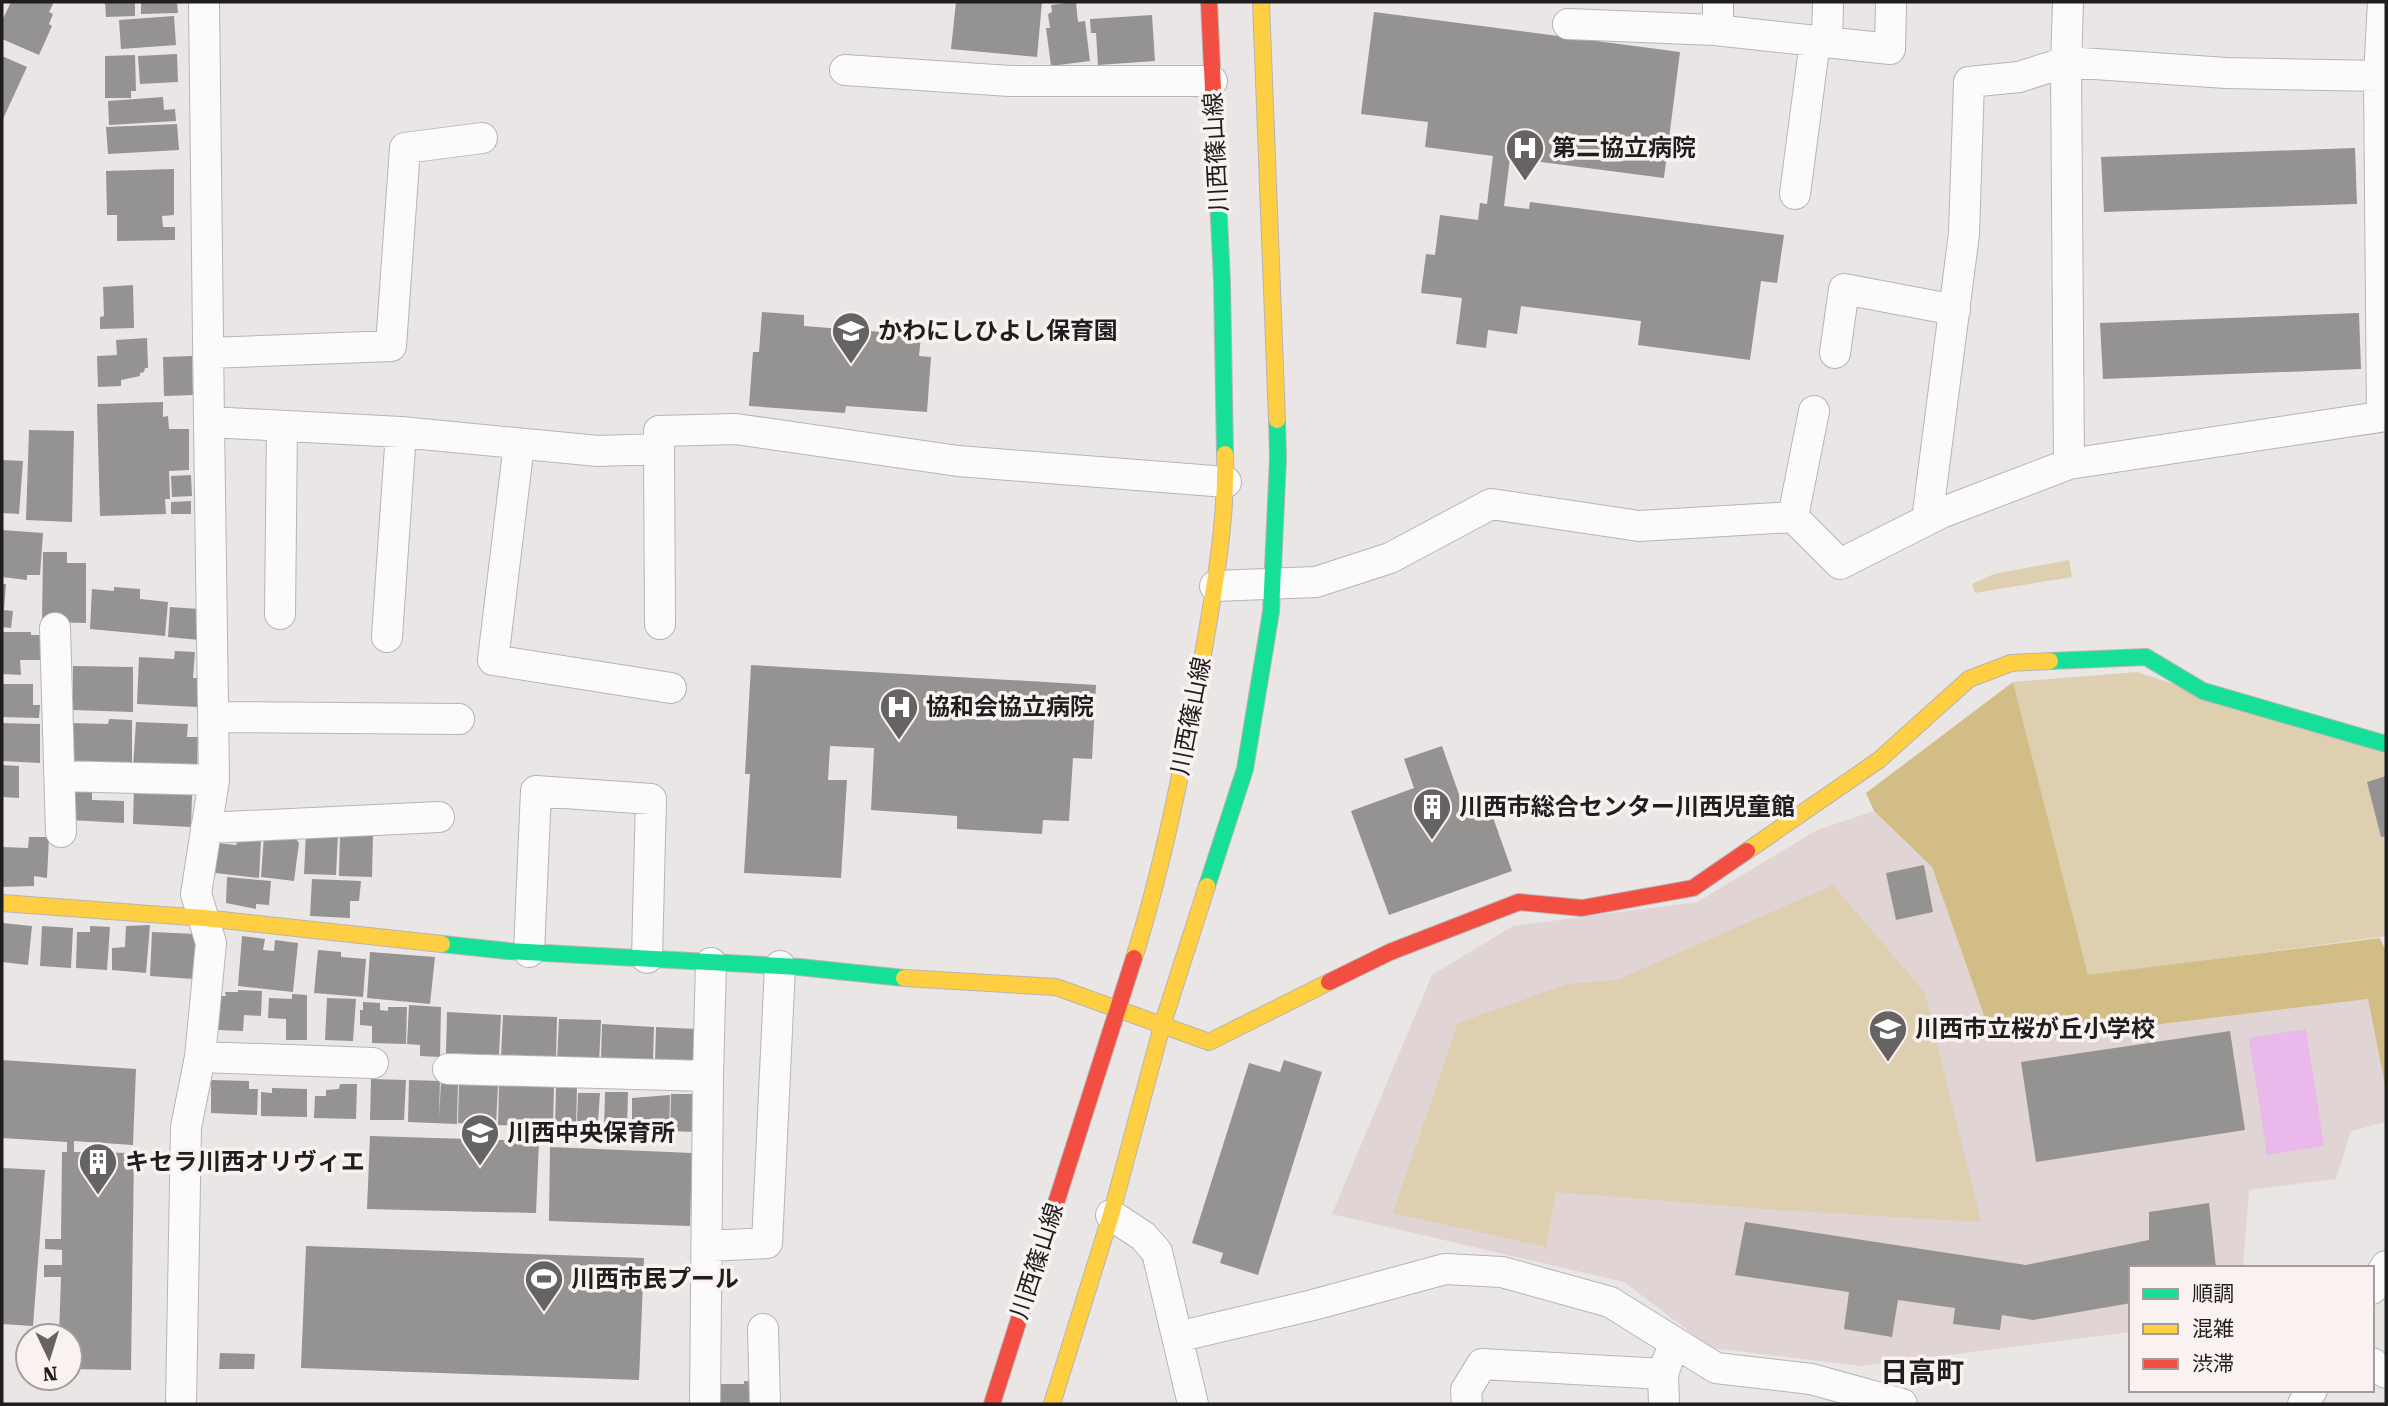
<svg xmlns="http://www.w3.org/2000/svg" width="2388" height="1406" font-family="'Roboto Serif','Noto Sans JP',serif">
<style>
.built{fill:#e0d5d4}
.green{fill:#ddcfb0}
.forest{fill:#d3bd86}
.water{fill:#eab8eb}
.building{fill:#959292}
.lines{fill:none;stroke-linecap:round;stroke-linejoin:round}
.street-casing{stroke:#b7b4b4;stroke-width:32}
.fast-casing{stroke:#b7b4b4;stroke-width:18}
.slow-casing{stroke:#b7b4b4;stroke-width:18}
.jam-casing{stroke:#b7b4b4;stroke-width:18}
.street{stroke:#fcfbfb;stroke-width:30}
.fast{stroke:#16e098;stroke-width:16}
.slow{stroke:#ffcf43;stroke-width:16}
.jam{stroke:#f24e42;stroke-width:16}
.labels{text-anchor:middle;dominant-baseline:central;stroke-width:7;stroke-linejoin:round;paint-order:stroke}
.poi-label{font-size:24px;font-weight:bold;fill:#1f1d1d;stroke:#f9f2f1;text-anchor:start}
.street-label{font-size:24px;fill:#1f1d1d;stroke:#f9f2f1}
.quarter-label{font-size:28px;font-weight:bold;fill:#1f1d1d;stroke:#f9f2f1}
</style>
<rect width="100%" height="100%" fill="#eae6e5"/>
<path class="built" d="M1874,811L1932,867L1989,1030L2063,1036L2368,999L2386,1091V1122L2351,1131L2336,1179L2249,1190L2243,1268H2131V1332L1861,1366L1711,1348L1624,1282L1332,1214L1432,975L1513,926L1697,902L1817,830Z"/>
<path class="green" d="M2069,560L2072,577L1975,593L1972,584L1994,574Z
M2137,672L2386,754V936L2088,976L2013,682Z
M1833,885L1925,993L1981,1222L1776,1210L1556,1192L1546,1247L1393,1213L1458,1023L1567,984L1617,980Z"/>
<path class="forest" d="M2013,682L2088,975L2380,938L2386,952V1091L2368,999L2063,1036L1989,1030L1932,867L1874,811L1866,793Z"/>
<path class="water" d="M2306,1029L2324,1146L2267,1155L2249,1038Z"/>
<path class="building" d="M11,2H54L49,12L53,14L49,24L52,26L39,55L2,39V21Z
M105,2H135V16L106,17Z
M141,2H177L178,13L141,14Z
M956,2H1042L1037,57L951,49Z
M1076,2L1078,22L1085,21L1090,61L1051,66L1046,28H1050L1048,14L1052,12L1051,5Z
M1374,12L1680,52L1664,178L1510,158L1504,206L1529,209L1530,202L1784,235L1777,283L1761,281L1750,360L1638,345L1641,321L1521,306L1517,334L1488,330L1486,348L1456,344L1462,298L1421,293L1426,254L1435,255L1440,215L1478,220L1480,203L1487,204L1493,156L1425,147L1428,122L1361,114Z
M1152,15L1155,61L1098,65L1096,33H1091L1090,19Z
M174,16L176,45L121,49L119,20Z
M177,54L178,82L140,84L138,56Z
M135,55L136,91H131V98H105V56Z
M2,56L27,67L2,121Z
M163,97L164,110L175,109L176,121L109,125L108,101Z
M177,124L179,150L108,154L106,127Z
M2355,148L2357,204L2104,212L2101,157Z
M174,169V215L162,216L163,227H175V240L117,241V215H107L106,171Z
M133,285L134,328L100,329V317L104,316L103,287Z
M762,312L804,315V326L921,335L919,356L931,357L927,412L846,406L845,413L749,406L753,352H759Z
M2359,313L2361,369L2103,379L2100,323Z
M147,338L148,368H145L144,372L140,373V376L121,380V386L98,387L97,356L117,355L116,340Z
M192,356L193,395L164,396L163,357Z
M163,402V417L168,416L169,429H189V470L169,471L170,499H165L166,514L100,516L97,404Z
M29,430L74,431L72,522L26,520Z
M2,460L23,461L19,514L2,513Z
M191,475L192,496L172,497L171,476Z
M191,501V514H171V502Z
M2,530L43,533L40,575H27V580L2,577Z
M43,552H67V563H86V623L42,622Z
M2,584H6L4,610L13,611L11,628L2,627Z
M114,587L140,589V599L168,602L165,636L90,629L92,589L114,591Z
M170,607L199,609L200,640L168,637Z
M2,632H31V635H46V660H20L21,675L2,674Z
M175,651L195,652L193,678H199L198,707L137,704L139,657L174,659Z
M751,665L1096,685L1092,759L1073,758L1069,821L1043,820L1042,834L957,829V816L871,810L874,748L830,746L828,780H847L841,878L744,873L750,774H745Z
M73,666L133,667V712L73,710Z
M2,684H33V705H40L39,718L2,717Z
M109,719L132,720V764L69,762L70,723L108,724Z
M136,722L188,724L187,737H198L197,770L133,767Z
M2,723L40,724V763L2,761Z
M1442,746L1462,803L1485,795L1512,871L1389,915L1351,811L1414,788L1404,759Z
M2,765L19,766V798L2,797Z
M2386,776V836L2381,837L2367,782Z
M134,787L172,789L171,794L192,795L191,827L133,824Z
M71,791L92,792V800L124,801V823L70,820Z
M306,833L338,834L336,875L304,874Z
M340,834L373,835L372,877L339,876Z
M264,836L296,839L299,843L294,881L261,877Z
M29,837H49L47,878L34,876V886L2,887V847L28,848Z
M239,838L261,840L259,878L215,873L218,843L236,845Z
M1924,865L1933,912L1896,920L1886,873Z
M227,877L271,881L269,905L256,904V909L226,903Z
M312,879L361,881L359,901H350V918L310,916Z
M2,923L32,926L28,965L2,962Z
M150,925L146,973L112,970V948L125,947L126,926Z
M42,926L73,928L71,968L40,966Z
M90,926L110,927L107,970L76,968L77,932H90Z
M152,932L196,934L194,979L150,976Z
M242,936L265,939L263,950L274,951L275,940L298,943L293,992L238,986Z
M318,950L341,952V957L366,959L363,997L314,993Z
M370,952L435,957L430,1004L367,998Z
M238,990L262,991L261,1016L244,1015L243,1031L218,1030L220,996H226L225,992H238Z
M292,994L307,995V1040H286V1019L268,1018L269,998L292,999Z
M327,998L356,999L353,1041L325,1040Z
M363,1002L380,1003V1010L388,1011V1007H407L406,1044L372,1043V1026L360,1025V1010H363Z
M409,1005L441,1007L440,1057L420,1056V1045L407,1044Z
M447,1012L501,1015L499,1055L446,1053Z
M503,1015L557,1017L556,1059L501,1057Z
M559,1019L601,1020L599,1064L557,1062Z
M602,1024L654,1027L653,1062L601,1060Z
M656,1027L696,1029L694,1064L655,1062Z
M2230,1031L2245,1130L2036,1162L2021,1062Z
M2,1060L136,1069L133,1145L74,1141V1152L134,1153L131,1370L70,1369V1336H59L61,1277H44V1265H62V1250L45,1249V1239H61L62,1152H67V1142L2,1138Z
M1284,1060L1322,1072L1258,1275L1220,1263L1223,1253L1192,1243L1249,1063L1280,1072Z
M371,1079L406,1080L404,1120H370Z
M211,1080L249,1081V1089H258L257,1115L211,1113Z
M409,1080L440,1081L439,1118L441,1082H458L457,1124L408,1122Z
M459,1083L498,1085L496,1126L458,1123Z
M340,1084H357L356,1119L314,1118L315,1096H326V1090L339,1089Z
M499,1085L554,1086L553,1127L498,1125Z
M272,1088L307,1089V1117L261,1116V1092L272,1093Z
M556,1088H577L576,1128L555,1127Z
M605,1092H628L627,1128H604Z
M578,1093H600L598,1122L577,1121Z
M671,1094H698L697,1132L670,1131Z
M670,1095L669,1131L632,1130V1098Z
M370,1136L539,1141L536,1213L367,1209Z
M550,1147L692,1153L690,1226L549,1221Z
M2,1168L45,1170L33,1326L2,1324Z
M2209,1203L2216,1268H2131V1303L2033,1320L2002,1315L2000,1330L1953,1324L1955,1308L1898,1300L1892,1337L1844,1329L1849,1292L1735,1275L1745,1222L2026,1265L2149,1240V1212Z
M306,1246L644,1258L639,1380L301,1368Z
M220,1353L255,1354L254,1369H219Z
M744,1381H752V1404H719V1384H744Z"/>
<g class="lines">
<g class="street-casing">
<path id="street" d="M204,2L209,422L401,432L598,451L659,449V431L736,429L958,461L1226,482
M1718,2V30
M2068,2L2066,66L2069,464
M1568,24L1715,30L1890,49L1891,2
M1827,43L1828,2
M845,70L1010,81H1212
M1795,194L1815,41
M208,353L391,346L405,148L482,138
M1835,353L1844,289L1955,310
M2382,416L2379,76L2383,2
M519,444L493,660L671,688
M659,449L660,624
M1793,517L1814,411
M1927,520L1964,234L1969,82L2019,77L2066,62L2226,73L2379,76
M1215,586L1316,582L1390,558L1491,504L1639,526L1793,517L1840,564L1941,513L2069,464L2386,416
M280,614L282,426
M55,628L61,832
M387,637L401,432
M213,717L459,719
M60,776L214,780
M206,828L439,817
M529,952L536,791L651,799L647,958
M200,1057L373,1063
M448,1069L708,1076L711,963
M1111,1215L1143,1236L1157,1252L1193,1404
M707,1246L767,1243L780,966
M2372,1289L2386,1266
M763,1329L765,1404
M1177,1337L1313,1305L1445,1269L1502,1272L1610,1302L1716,1368L1811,1379L1902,1404
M2372,1363L2386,1373
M181,1404L186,1127L200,1057L211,943L196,894L214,780L209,422
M705,1404L708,1076
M1467,1404L1466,1390L1482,1364L1663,1374
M1664,1404L1663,1374L1669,1357
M2303,1404L2312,1390"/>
</g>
<g class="fast-casing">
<path id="fast" d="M1213,90L1222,282L1225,454
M2050,661L2146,657L2203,691L2386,744
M1207,886L1245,769L1271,612L1278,458L1277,420
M442,944L508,951L799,967L904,978"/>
</g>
<g class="slow-casing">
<path id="slow" d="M1261,2L1277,420
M1747,851L1879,760L1969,679L2011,663L2050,661
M2,903L204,918L442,944
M1134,958C1164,863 1183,764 1201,666C1213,596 1227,525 1225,454
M904,978L1056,987L1209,1042L1329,982
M1052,1404L1111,1215L1162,1026L1207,886"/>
</g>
<g class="jam-casing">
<path id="jam" d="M1209,2L1213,90
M1329,982L1390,952L1519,902L1582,908L1693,888L1747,851
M992,1404L1134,958"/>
</g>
<use href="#street" class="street"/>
<use href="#fast" class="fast"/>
<use href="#slow" class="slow"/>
<use href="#jam" class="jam"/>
</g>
<defs>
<g id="hospital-pin" transform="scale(2.0125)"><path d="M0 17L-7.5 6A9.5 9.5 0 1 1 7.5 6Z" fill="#666363" stroke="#f9f2f1"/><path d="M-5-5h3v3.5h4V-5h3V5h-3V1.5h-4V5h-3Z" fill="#fff"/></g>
<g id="school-pin" transform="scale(2.0125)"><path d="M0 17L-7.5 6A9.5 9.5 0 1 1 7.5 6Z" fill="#666363" stroke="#f9f2f1"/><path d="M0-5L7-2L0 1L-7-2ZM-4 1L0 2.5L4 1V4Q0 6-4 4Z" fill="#fff"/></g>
<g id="building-pin" transform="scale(2.0125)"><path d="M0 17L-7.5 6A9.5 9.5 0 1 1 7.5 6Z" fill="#666363" stroke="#f9f2f1"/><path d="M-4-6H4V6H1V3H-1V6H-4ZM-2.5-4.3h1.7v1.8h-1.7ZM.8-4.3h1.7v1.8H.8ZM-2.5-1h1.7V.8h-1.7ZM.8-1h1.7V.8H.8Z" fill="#fff"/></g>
<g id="stadium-pin" transform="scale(2.0125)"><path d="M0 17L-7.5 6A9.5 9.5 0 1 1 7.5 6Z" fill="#666363" stroke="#f9f2f1"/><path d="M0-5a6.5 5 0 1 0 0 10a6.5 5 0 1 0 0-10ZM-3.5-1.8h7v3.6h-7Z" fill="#fff"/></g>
</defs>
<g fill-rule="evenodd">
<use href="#hospital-pin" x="1525" y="148"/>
<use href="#school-pin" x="851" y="331"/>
<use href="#hospital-pin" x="899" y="707"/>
<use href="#building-pin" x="1432" y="807"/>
<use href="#school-pin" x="1888" y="1029"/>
<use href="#school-pin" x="480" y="1133"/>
<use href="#building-pin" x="98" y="1162"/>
<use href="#stadium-pin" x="544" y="1279"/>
</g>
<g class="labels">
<g class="poi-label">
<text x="1552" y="148">第二協立病院</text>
<text x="878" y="331">かわにしひよし保育園</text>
<text x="926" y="707">協和会協立病院</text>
<text x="1459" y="807">川西市総合センター川西児童館</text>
<text x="1915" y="1029">川西市立桜が丘小学校</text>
<text x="507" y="1133">川西中央保育所</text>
<text x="125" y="1162">キセラ川西オリヴィエ</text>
<text x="571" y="1279">川西市民プール</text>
</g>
<g class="street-label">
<text transform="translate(1216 152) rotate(-93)">川西篠山線</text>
<text transform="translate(1191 716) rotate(-79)">川西篠山線</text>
<text transform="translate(1037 1261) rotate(-72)">川西篠山線</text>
</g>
<g class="quarter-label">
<text x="1922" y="1372">日高町</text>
</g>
</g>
<rect width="2388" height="1406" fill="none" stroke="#1f1d1d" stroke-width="7"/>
<rect x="2129" y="1266" width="245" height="126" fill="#f9f2f1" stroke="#a29d9c" stroke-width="2"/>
<rect x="2143" y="1289" width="35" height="10" fill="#16e098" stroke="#a29d9c" stroke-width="2"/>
<text x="2192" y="1301" font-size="21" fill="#1f1d1d">順調</text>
<rect x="2143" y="1324" width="35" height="10" fill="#ffcf43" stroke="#a29d9c" stroke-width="2"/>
<text x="2192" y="1336" font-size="21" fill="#1f1d1d">混雑</text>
<rect x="2143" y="1359" width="35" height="10" fill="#f24e42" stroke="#a29d9c" stroke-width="2"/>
<text x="2192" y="1371" font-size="21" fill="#1f1d1d">渋滞</text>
<g transform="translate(49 1357) rotate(176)"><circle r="33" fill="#f9f2f1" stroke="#a29d9c" stroke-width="2"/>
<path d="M0-5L12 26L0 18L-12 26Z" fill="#666363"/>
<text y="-10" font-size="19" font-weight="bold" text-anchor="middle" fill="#1f1d1d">N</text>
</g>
</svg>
